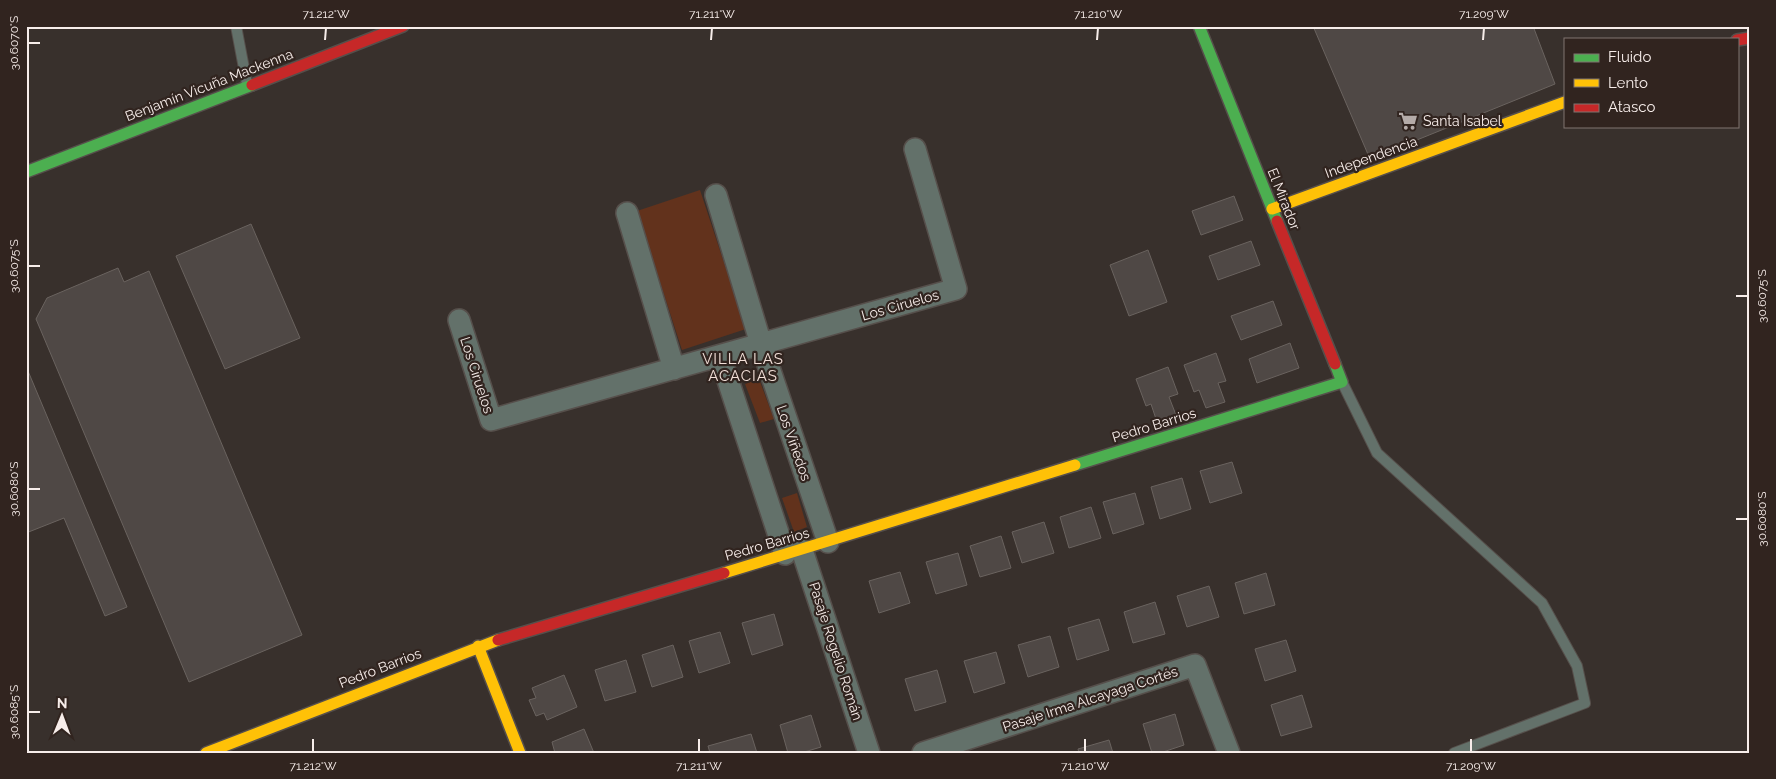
<svg xmlns="http://www.w3.org/2000/svg" width="1776" height="779" font-family="Raleway,sans-serif">
<style>
.green{fill:#62321c}
.building{fill:#4f4845;stroke:#6a635f}
.lines{fill:none;stroke-linecap:round;stroke-linejoin:round}
.lane-casing{stroke:#564f4b;stroke-width:12}
.street-casing{stroke:#564f4b;stroke-width:24}
.fast-casing{stroke:#564f4b;stroke-width:14}
.slow-casing{stroke:#564f4b;stroke-width:14}
.jam-casing{stroke:#564f4b;stroke-width:14}
.lane{stroke:#63716a;stroke-width:10}
.street{stroke:#63716a;stroke-width:21}
.fast{stroke:#4caf50;stroke-width:11}
.slow{stroke:#ffc107;stroke-width:11}
.jam{stroke:#c62828;stroke-width:11}
.ticks{fill:none;stroke:#f7edea;stroke-width:2}
.labels{text-anchor:middle;dominant-baseline:central;stroke-width:4.5;stroke-linejoin:round;paint-order:stroke}
.street-label{font-size:14px;fill:#f7edea;stroke:#31241f}
.poi-label{font-size:14px;fill:#f7edea;stroke:#31241f;text-anchor:start}
.neighbourhood-label{font-size:15px;letter-spacing:1px;fill:#f2dfd8;stroke:#31241f}
.neatline{fill:none;stroke:#f7edea;stroke-width:2}
.ticks-label{font-size:12px;text-anchor:middle;fill:#f7edea}
</style>
<rect width="100%" height="100%" fill="#38302c"/>
<path class="green" d="M700,190L746,329L682,350L637,211Z
M759,379L774,419L760,423L745,384Z
M797,493L807,527L794,532L782,498Z"/>
<path class="building" d="M1313,26H1533L1555,84L1370,159Z
M1234,196L1243,220L1201,235L1192,211Z
M251,224L300,338L225,369L176,256Z
M1251,241L1260,265L1218,280L1209,256Z
M1148,250L1167,302L1129,316L1110,265Z
M118,268L124,282L149,271L302,635L189,682L36,319L47,298Z
M1273,301L1282,325L1241,340L1231,316Z
M1290,343L1299,368L1257,383L1249,359Z
M1216,353L1226,381L1218,383L1225,402L1206,408L1199,390L1194,392L1184,365Z
M1168,367L1178,394L1169,397L1176,415L1157,422L1151,404L1146,406L1136,379Z
M28,371L127,607L105,616L64,518L26,533V372Z
M1232,462L1242,493L1210,503L1200,471Z
M1182,478L1191,509L1160,519L1151,487Z
M1135,493L1144,524L1113,534L1103,502Z
M1091,507L1101,538L1069,548L1060,517Z
M1044,522L1054,553L1022,563L1012,532Z
M1001,536L1011,568L980,577L970,546Z
M958,553L967,585L936,594L926,562Z
M900,572L910,603L879,613L869,581Z
M1266,573L1275,605L1244,614L1235,583Z
M1209,586L1219,617L1187,627L1177,596Z
M1155,602L1165,634L1133,643L1124,612Z
M774,614L783,645L752,655L742,623Z
M1099,619L1109,650L1077,660L1068,628Z
M720,632L730,663L699,673L689,641Z
M1050,636L1059,667L1028,677L1018,645Z
M1286,640L1296,671L1265,681L1255,649Z
M673,645L683,677L652,687L642,655Z
M996,652L1005,683L974,693L964,661Z
M626,660L636,692L605,701L595,670Z
M937,670L946,702L915,711L905,679Z
M564,675L577,707L547,720L544,713L536,716L529,700L536,698L532,688Z
M1302,695L1312,727L1281,736L1271,705Z
M1175,714L1184,745L1160,753H1152L1143,724Z
M811,715L821,747L801,753H788L780,725Z
M584,729L594,753H555L552,742Z
M751,734L757,753H710L708,746Z
M1109,740L1113,753H1079L1078,749Z"/>
<g class="lines">
<g class="lane-casing">
<path id="lane" d="M236,26L247,84
M1343,384L1377,453L1542,603L1577,666L1585,703L1454,753"/>
</g>
<g class="street-casing">
<path id="street" d="M716,195L761,344L828,542
M627,213L674,369
M459,320L491,420L956,289L915,149
M720,356L785,554
M802,550L869,753
M923,753L1195,665L1229,753"/>
</g>
<g class="fast-casing">
<path id="fast" d="M1199,26L1277,221
M26,172L252,85
M1075,465L1342,382L1335,364"/>
</g>
<g class="slow-casing">
<path id="slow" d="M1272,209L1565,102
M724,573L1075,465
M478,646L520,753
M206,753L498,640"/>
</g>
<g class="jam-casing">
<path id="jam" d="M1737,40L1750,38
M252,85L403,26
M1277,221L1335,364
M498,640L724,573"/>
</g>
<use href="#lane" class="lane"/>
<use href="#street" class="street"/>
<use href="#fast" class="fast"/>
<use href="#slow" class="slow"/>
<use href="#jam" class="jam"/>
</g>
<path class="ticks" d="M325,40L326,28M711,40L712,28M1097,40L1098,28M1483,40L1484,28M28,43H40M28,266H40M1736,296H1748M28,489H40M1736,519H1748M28,712H40M313,752V739M699,752V739M1085,752V739M1471,752V739"/>
<defs>
<g id="supermarket-bare" transform="scale(1.5)"><path d="M-6-5.5h2.5l.6 2H6L4.5 2H-2.5L-4.4-4H-6ZM-1.5 3.2a1.3 1.3 0 1 0 .1 0ZM3 3.2a1.3 1.3 0 1 0 .1 0Z" fill="#b4aba8" stroke="#31241f" stroke-width="2.5" paint-order="stroke"/></g>
</defs>
<g fill-rule="evenodd">
<use href="#supermarket-bare" x="1408" y="121"/>
</g>
<g class="labels">
<g class="street-label">
<text transform="translate(209 85) rotate(-21)">Benjamín Vicuña Mackenna</text>
<text transform="translate(1371 157) rotate(-20)">Independencia</text>
<text transform="translate(1284 199) rotate(68)">El Mirador</text>
<text transform="translate(900 305) rotate(-16)">Los Ciruelos</text>
<text transform="translate(477 375) rotate(72)">Los Ciruelos</text>
<text transform="translate(1154 425) rotate(-17)">Pedro Barrios</text>
<text transform="translate(794 443) rotate(71)">Los Viñedos</text>
<text transform="translate(767 544) rotate(-16)">Pedro Barrios</text>
<text transform="translate(836 651) rotate(72)">Pasaje Rogelio Román</text>
<text transform="translate(380 668) rotate(-21)">Pedro Barrios</text>
<text transform="translate(1090 699) rotate(-18)">Pasaje Irma Alcayaga Cortés</text>
</g>
<g class="poi-label">
<text x="1423" y="121">Santa Isabel</text>
</g>
<g class="neighbourhood-label">
<text x="743" y="359">VILLA LAS<tspan x="743" dy="17">ACACIAS</tspan></text>
</g>
</g>
<rect width="1776" height="779" fill="none" stroke="#31241f" stroke-width="55"/>
<rect x="1564" y="38" width="175" height="90" fill="#31241f" stroke="#807470"/>
<rect x="1574" y="54" width="25" height="8" fill="#4caf50" stroke="#807470"/>
<text x="1608" y="62" font-size="15" fill="#f7edea">Fluido</text>
<rect x="1574" y="79" width="25" height="8" fill="#ffc107" stroke="#807470"/>
<text x="1608" y="88" font-size="15" fill="#f7edea">Lento</text>
<rect x="1574" y="104" width="25" height="8" fill="#c62828" stroke="#807470"/>
<text x="1608" y="112" font-size="15" fill="#f7edea">Atasco</text>
<g transform="translate(62 716) rotate(1)" stroke="#31241f" stroke-width="4" paint-order="stroke">
<path d="M0-4L9 19L0 12L-9 19Z" fill="#f7edea"/>
<text y="-8" font-size="14" font-weight="bold" text-anchor="middle" fill="#f7edea">N</text>
</g>
<rect x="28" y="28" width="1720" height="724" class="neatline"/>
<g class="ticks-label">
<text x="326" y="18">71.212°W</text>
<text x="712" y="18">71.211°W</text>
<text x="1098" y="18">71.210°W</text>
<text x="1484" y="18">71.209°W</text>
<text transform="translate(14 43) rotate(-90)" y="4">30.6070°S</text>
<text transform="translate(14 266) rotate(-90)" y="4">30.6075°S</text>
<text transform="translate(1762 296) rotate(-90)" y="4">30.6075°S</text>
<text transform="translate(14 489) rotate(-90)" y="4">30.6080°S</text>
<text transform="translate(1762 519) rotate(-90)" y="4">30.6080°S</text>
<text transform="translate(14 712) rotate(-90)" y="4">30.6085°S</text>
<text x="313" y="770">71.212°W</text>
<text x="699" y="770">71.211°W</text>
<text x="1085" y="770">71.210°W</text>
<text x="1471" y="770">71.209°W</text>
</g>
</svg>
